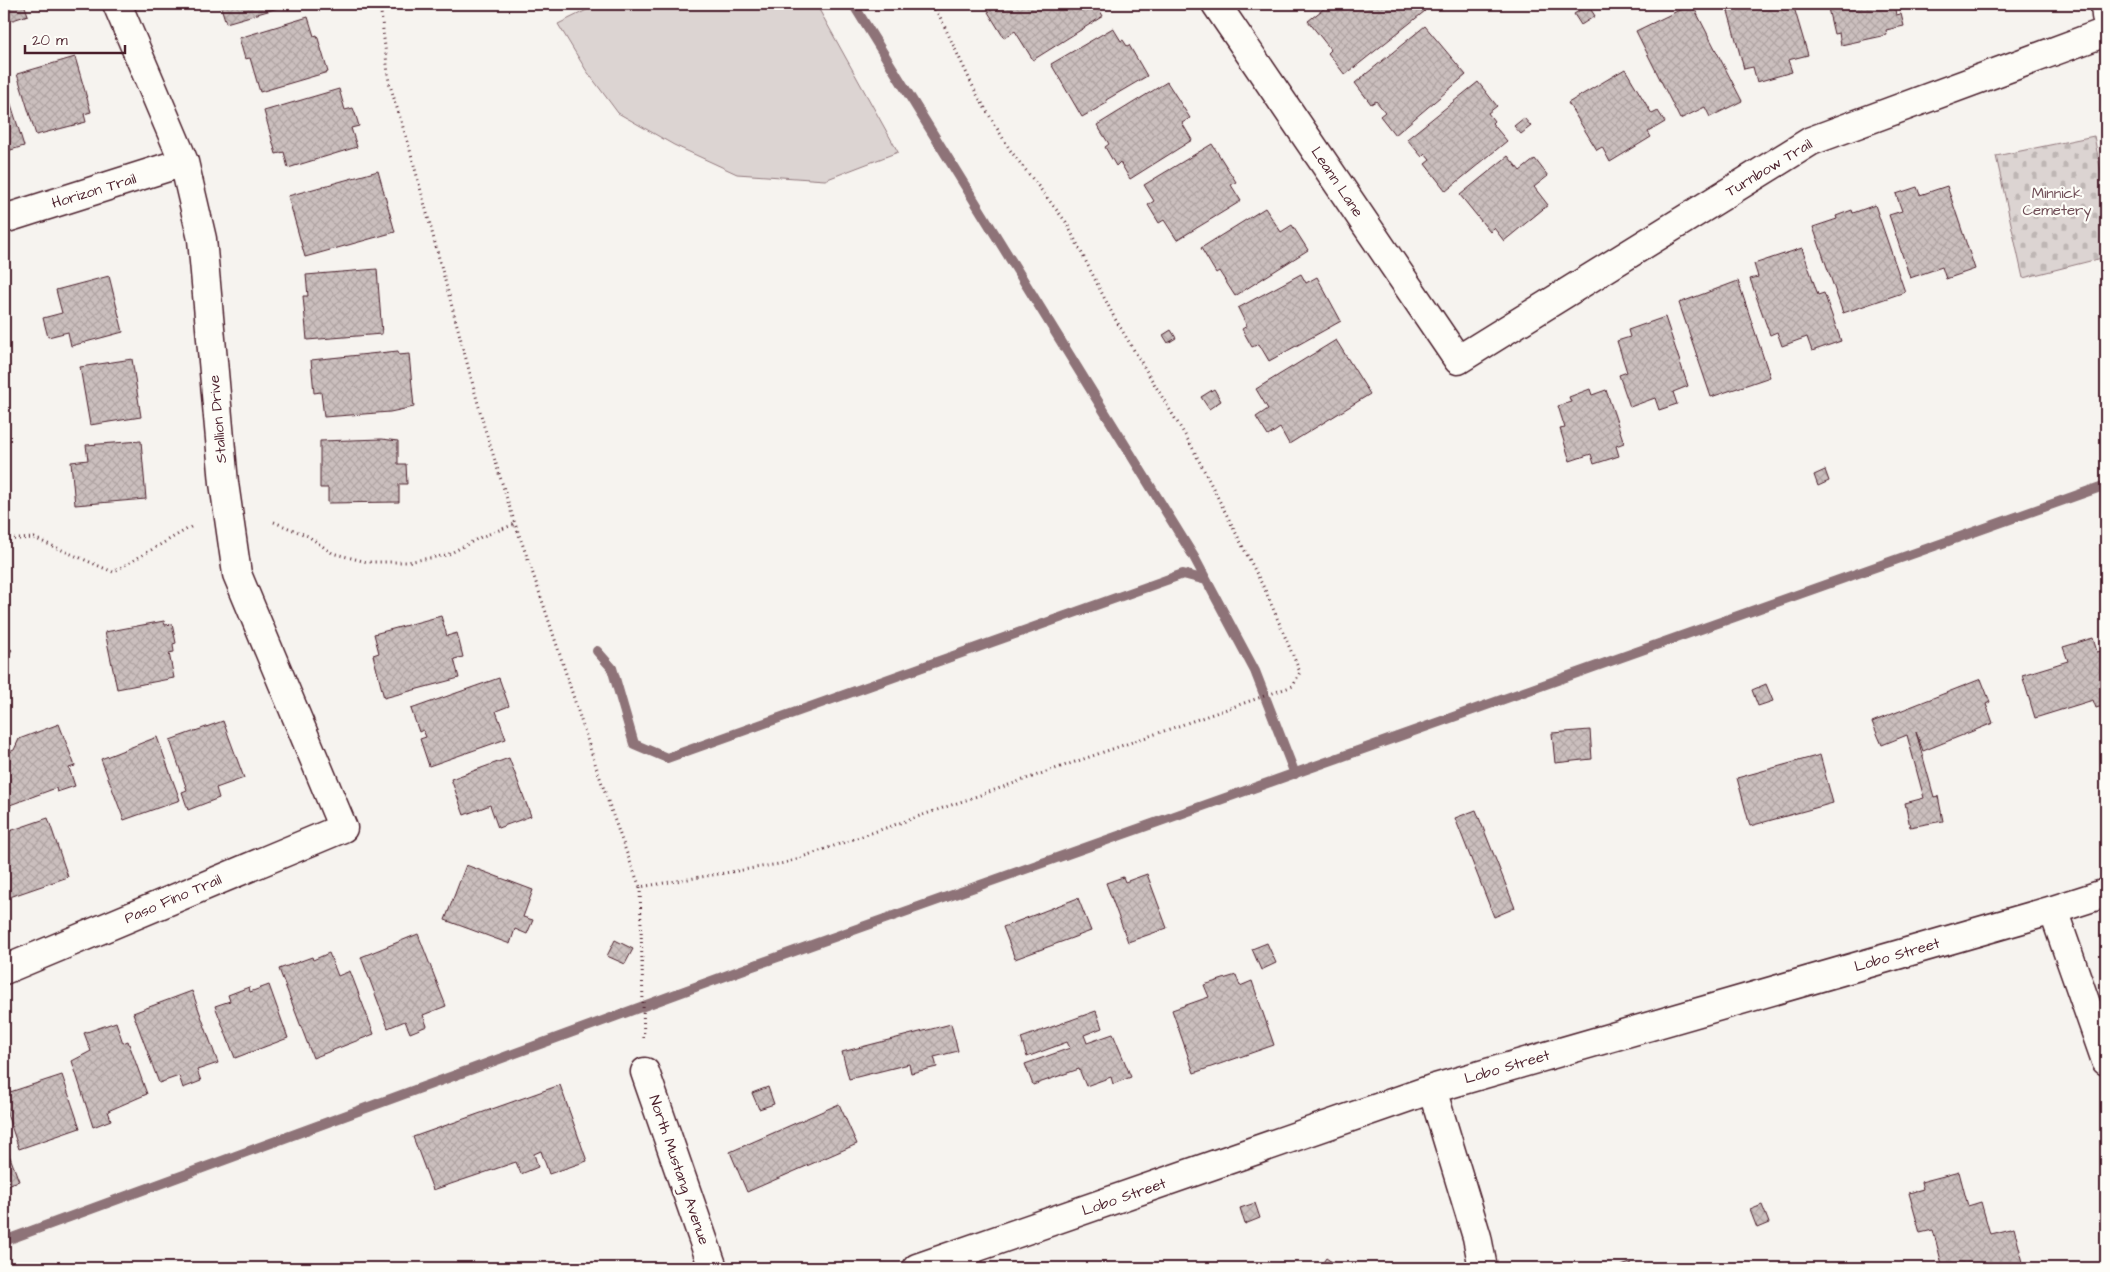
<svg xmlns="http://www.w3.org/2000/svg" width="2110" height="1272" font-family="'Architects Daughter',sans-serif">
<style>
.cemetery{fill:url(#cemetery-stones);stroke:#937a7e}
.green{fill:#dcd4d2;stroke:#937a7e}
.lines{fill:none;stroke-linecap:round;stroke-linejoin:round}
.stream{stroke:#8e7378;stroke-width:10}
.building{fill:url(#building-cross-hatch);stroke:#4a1f2b}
.minor-casing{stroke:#4a1f2b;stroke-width:31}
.path{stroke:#4a1f2b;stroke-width:3;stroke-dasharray:1 4;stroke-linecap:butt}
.minor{stroke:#fdfcf7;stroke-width:28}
.labels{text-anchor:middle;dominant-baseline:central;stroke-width:4.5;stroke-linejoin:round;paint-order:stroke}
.street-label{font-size:15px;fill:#4a1f2b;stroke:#fdfcf7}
.park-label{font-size:15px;fill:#6e4c55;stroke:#fdfcf7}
</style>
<defs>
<pattern id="cemetery-stones" width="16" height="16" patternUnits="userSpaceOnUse" patternTransform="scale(1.25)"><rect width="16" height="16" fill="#dcd4d2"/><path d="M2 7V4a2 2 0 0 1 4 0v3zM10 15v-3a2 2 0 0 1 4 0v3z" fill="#beb6b4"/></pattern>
<pattern id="building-cross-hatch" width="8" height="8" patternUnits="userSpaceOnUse" patternTransform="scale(1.25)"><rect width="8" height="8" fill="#cbbfbe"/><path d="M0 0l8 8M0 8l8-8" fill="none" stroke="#b0a4a3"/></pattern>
</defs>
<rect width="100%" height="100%" fill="#f6f3ef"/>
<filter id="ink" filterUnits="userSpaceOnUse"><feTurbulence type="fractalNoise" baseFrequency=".02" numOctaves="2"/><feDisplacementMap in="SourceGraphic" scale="10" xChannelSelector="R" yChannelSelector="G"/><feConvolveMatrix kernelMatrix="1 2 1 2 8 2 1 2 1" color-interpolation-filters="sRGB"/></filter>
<g filter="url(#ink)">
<path class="cemetery" d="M2094,136L2106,198V257L2023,278L1996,156Z"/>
<path class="green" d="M599,4H816L898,152L825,180L737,174L674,145L618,113L586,70L558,24Z"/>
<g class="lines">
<path class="stream" d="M853,4L1194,557L1255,671L1295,774
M597,651L612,668L634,744L667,758L1183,574L1206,580
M4,1241L747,968L2106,485"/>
</g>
<path class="building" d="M4,4H24L28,15L4,23Z
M220,4H292L226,23Z
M1002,4H1096L1103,16L1033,60L1015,31L1004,38L988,12Z
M1330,4H1419L1425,11L1345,75L1328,53L1331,50L1308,21Z
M1692,4L1742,101L1710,117L1705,107L1680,119L1636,31Z
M1726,4H1793L1808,55L1788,60L1792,72L1757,82L1753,67L1744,69Z
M1827,4H1894L1896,15L1901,14L1904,26L1886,30L1887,35L1841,45L1839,33L1834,34Z
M1588,5L1595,16L1581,25L1574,14Z
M308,17L314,36L317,35L328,72L260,92L250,58L245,59L239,38Z
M1425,26L1466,75L1395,135L1380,116L1385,112L1376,101L1371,104L1355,83Z
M1113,28L1121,41L1123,40L1127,46L1129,45L1147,76L1106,100L1107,103L1082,117L1051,64Z
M75,57L91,112L84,114L86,122L36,135L17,74Z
M1625,69L1652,114L1658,111L1665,122L1648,132L1651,137L1610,162L1602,147L1597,150L1568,103Z
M4,82L24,146L4,152Z
M1167,82L1190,118L1182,123L1192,140L1130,179L1120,162L1116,166L1105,147L1109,144L1097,125Z
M1478,82L1497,106L1488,113L1494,121L1492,123L1507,141L1446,191L1425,164L1430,160L1425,154L1422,157L1407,139Z
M339,89L345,110L353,108L356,116L359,126L351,128L357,147L288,168L284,152L276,154L264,111Z
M1524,118L1531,126L1521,134L1514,126Z
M1212,144L1236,182L1231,185L1241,201L1177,240L1164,220L1159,223L1148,205L1154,201L1144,185Z
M1508,156L1520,171L1535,159L1548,176L1534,187L1548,205L1504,241L1494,228L1490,232L1460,195Z
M378,171L395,232L305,257L288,196Z
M1947,186L1975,269L1946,279L1942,267L1910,278L1889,215L1902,211L1896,194L1917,187L1920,195Z
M1875,205L1905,292L1843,313L1813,227L1837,219L1836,216L1852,210L1853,213Z
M1265,208L1281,232L1292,225L1308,250L1235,296L1219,271L1216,273L1201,248Z
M1802,248L1818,295L1824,293L1841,341L1812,351L1807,337L1782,346L1777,332L1770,335L1750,279L1758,277L1754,264Z
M377,269L382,334L307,340L303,296H308L306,275Z
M1301,274L1306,283L1317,277L1341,321L1269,361L1259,344L1252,347L1242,329L1247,326L1238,308Z
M109,276L123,332L71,346L68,332L48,337L43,318L62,313L56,290Z
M1738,281L1770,377L1711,397L1679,303Z
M1665,317L1688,386L1673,392L1677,404L1659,410L1655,398L1630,407L1619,375L1627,372L1617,341L1630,337L1628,330Z
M1171,330L1176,338L1168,343L1163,335Z
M1336,340L1370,394L1289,444L1280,428L1268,436L1256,417L1268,409L1256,389Z
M398,351L399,355L409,354L414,407L390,412L324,417L321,392L314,393L311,360Z
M132,359L141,417L90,425L80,367Z
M1214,389L1221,401L1209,409L1201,397Z
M1590,389L1592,395L1606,390L1624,443L1616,446L1619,456L1594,464L1591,454L1570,461L1560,429L1565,428L1558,406L1571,402L1569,397Z
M382,439L398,441V464H406L407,484H399V502L328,503V488H320V441Z
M141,441L146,499L75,505L71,462L88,460L86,445Z
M1825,470L1829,481L1818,486L1814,475Z
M441,616L447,636L457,633L463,657L454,659L459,678L384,698L373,655L379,653L374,634Z
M164,621L165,625L172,624L176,643L173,644L174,652L169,653L174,678L117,689L105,632Z
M2093,638L2097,652L2106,650V705L2096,708L2093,700L2035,718L2022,675L2068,661L2063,647Z
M4,643L12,650L4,660Z
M499,678L509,706L496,711L506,739L429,766L420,739L426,737L423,730L419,732L411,709Z
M1981,679L1990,702L1986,704L1993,723L1923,751L1916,732L1934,797L1938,796L1943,821L1910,827L1905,803L1924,798L1907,735L1882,745L1872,722Z
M1766,684L1773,701L1758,706L1752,690Z
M223,721L244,778L216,788L219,798L188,810L182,792L187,790L170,740Z
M59,724L75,766L69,768L75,786L57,792L56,788L10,805L11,807L4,810V754L14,750L19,739Z
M1590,730L1592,759L1555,763L1552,733Z
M157,737L180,800L124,820L101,759Z
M1820,755L1833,803L1750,826L1737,778Z
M509,758L531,816L498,828L490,805L464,815L451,779Z
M1476,810L1515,908L1494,917L1455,818Z
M48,818L68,877L4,899V833Z
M466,865L533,890L523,917L533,920L527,934L515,929L510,944L445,920Z
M1147,874L1167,928L1128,942L1106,883L1123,877L1125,882Z
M1078,898L1091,931L1015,959L1003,927Z
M418,934L446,1006L423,1015L427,1026L410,1033L405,1021L388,1028L361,957Z
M615,940L633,949L625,964L607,956Z
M1267,943L1276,963L1261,970L1252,949Z
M329,953L338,976L350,971L374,1034L313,1058L279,969L312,957L313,960Z
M1236,975L1240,986L1252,981L1274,1045L1194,1073L1172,1010L1209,997L1204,985Z
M269,985L288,1038L235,1058L215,1006L230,1001L228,995L249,987L250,992Z
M192,991L218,1063L197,1070L201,1081L183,1088L179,1076L159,1083L133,1013Z
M1096,1011L1102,1028L1084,1035L1087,1043L1113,1034L1131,1077L1113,1084L1111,1077L1086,1086L1079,1069L1033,1085L1025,1064L1070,1048L1067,1042L1027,1057L1021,1038Z
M116,1022L123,1043L128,1041L147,1094L108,1111L111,1120L93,1127L72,1061L91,1051L84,1033Z
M951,1024L958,1051L934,1057L937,1067L911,1073L909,1064L849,1079L842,1052Z
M62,1075L80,1128L19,1149L4,1105V1094Z
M560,1085L587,1161L549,1174L541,1151L534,1154L538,1167L521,1174L516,1162L433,1190L413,1137Z
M768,1087L774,1104L759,1109L752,1093Z
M839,1104L857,1144L747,1192L730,1152Z
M4,1141L19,1181L4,1186Z
M1959,1172L1968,1206L1981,1202L1990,1234L2014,1228L2024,1266L2014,1268H1943L1933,1230L1920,1233L1909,1193L1923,1189L1921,1182Z
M1255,1203L1260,1218L1245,1224L1240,1208Z
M1762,1205L1769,1223L1757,1228L1750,1210Z
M1326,1258L1341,1268H1319Z
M1630,1263L1631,1268H1616Z"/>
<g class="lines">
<g class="minor-casing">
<path id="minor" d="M1216,4L1458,360L1811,141L2106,32
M2105,4L2106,16
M4,219L184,162
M2053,910L2106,1061
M4,970L343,828L237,574L224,483L202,239L184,162L117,4
M645,1072L713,1268
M1432,1089L1477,1237L1483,1268
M917,1268L1432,1089L2053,910L2106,893"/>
</g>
<path class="path" d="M380,4L389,82L410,150L484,426L515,524
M274,522L308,536L332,553L367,562H407L447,555L481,537L515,524C560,644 592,768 640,887L785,863L1293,686L1300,672L1266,592L1191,445L1114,317L1066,222L1010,150L976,93L940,17L931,4
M4,540L34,538L113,572L191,527
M640,887L644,1041"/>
<use href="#minor" class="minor"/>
</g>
</g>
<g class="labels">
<g class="street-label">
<text transform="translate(1769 168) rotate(-31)">Turnbow Trail</text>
<text transform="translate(1337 182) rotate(56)">Leann Lane</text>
<text transform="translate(94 191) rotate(-17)">Horizon Trail</text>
<text transform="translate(218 419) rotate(-95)">Stallion Drive</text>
<text transform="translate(173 899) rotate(-23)">Paso Fino Trail</text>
<text transform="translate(1897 955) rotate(-16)">Lobo Street</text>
<text transform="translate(1507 1067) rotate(-16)">Lobo Street</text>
<text transform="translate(679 1170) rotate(71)">North Mustang Avenue</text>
<text transform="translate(1124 1197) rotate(-19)">Lobo Street</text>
</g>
<g class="park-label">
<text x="2057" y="193">Minnick<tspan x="2057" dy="17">Cemetery</tspan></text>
</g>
</g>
<rect width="2110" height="1272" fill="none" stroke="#fdfcf7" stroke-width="20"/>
<rect x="10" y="10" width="2090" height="1252" fill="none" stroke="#4a1f2b" stroke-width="2" filter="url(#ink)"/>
<path d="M25 45v8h100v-8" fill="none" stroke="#4a1f2b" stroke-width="2.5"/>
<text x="32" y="45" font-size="15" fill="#4a1f2b" stroke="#fdfcf7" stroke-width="4" paint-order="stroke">20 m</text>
</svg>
